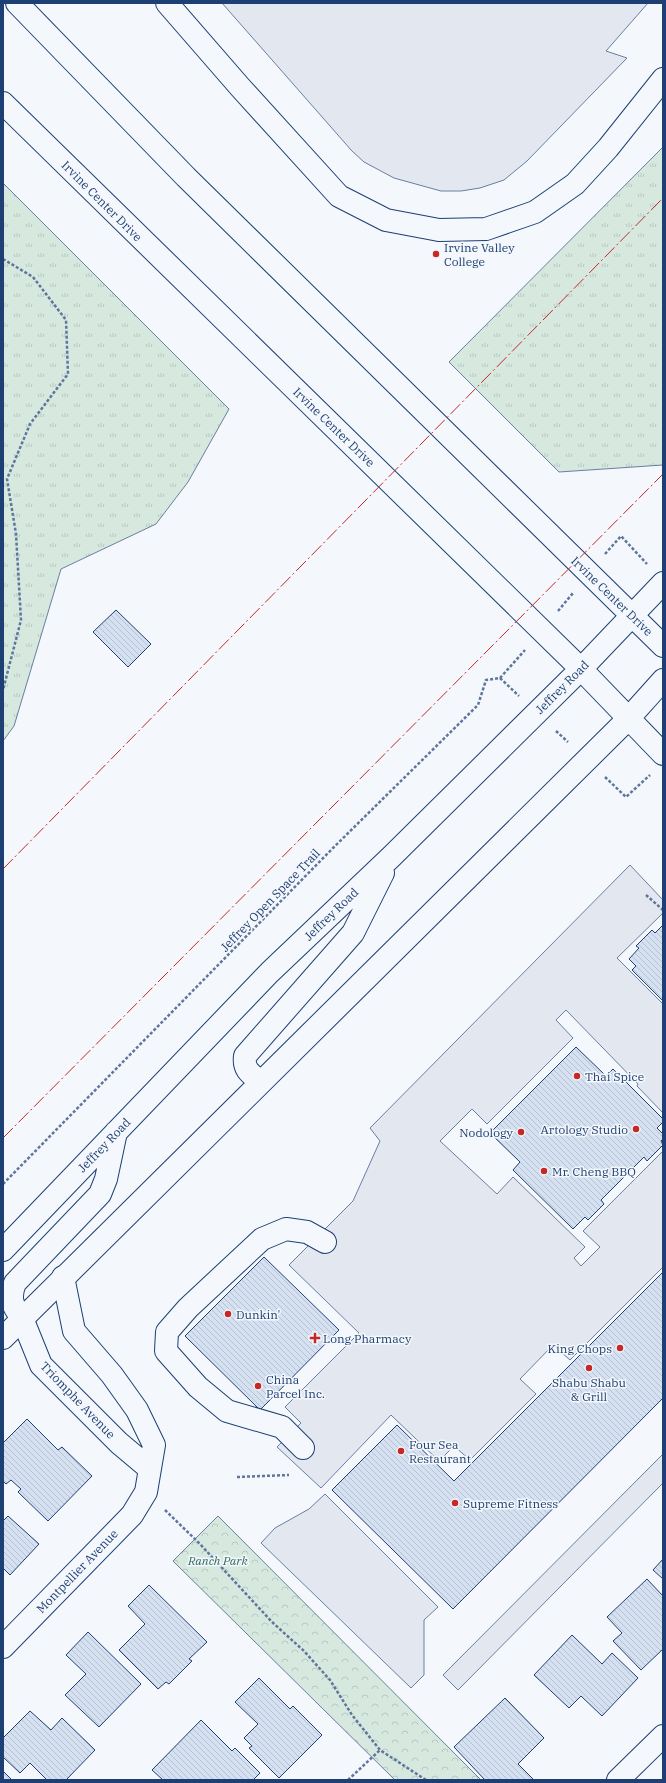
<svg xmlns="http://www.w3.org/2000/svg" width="666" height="1783" font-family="'IBM Plex Serif',serif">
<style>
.grass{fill:url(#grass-tufts);stroke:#687fa3}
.park{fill:url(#park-crowns);stroke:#687fa3}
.parking{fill:#e3e8f0;stroke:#687fa3}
.building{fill:url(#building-back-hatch);stroke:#1d3f73}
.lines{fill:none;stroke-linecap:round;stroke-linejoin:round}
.minor-casing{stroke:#1d3f73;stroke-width:24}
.major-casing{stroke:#1d3f73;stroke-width:24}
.path{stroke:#5e769c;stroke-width:2.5;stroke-dasharray:3 2;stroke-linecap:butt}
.minor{stroke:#f4f7fb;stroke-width:22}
.major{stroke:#f4f7fb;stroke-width:22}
.power{stroke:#c62828;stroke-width:1;stroke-dasharray:14 3 2 3;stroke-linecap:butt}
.poi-dot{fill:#c62828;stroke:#f4f7fb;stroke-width:1.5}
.labels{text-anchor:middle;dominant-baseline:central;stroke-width:3;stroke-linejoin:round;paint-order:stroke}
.street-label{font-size:12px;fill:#1d3f73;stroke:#f4f7fb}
.poi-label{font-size:12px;fill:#1d3f73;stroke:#f4f7fb;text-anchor:start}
.park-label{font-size:12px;font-style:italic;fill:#2c6c60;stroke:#f4f7fb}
</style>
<defs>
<pattern id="grass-tufts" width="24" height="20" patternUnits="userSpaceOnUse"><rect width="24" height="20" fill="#d7e8df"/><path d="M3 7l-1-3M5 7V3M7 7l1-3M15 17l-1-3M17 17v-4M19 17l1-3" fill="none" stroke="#b8c8c3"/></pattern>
<pattern id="park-crowns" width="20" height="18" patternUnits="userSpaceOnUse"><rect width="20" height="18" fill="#d7e8df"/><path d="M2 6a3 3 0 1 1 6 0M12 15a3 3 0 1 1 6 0" fill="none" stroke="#b8c8c3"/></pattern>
<pattern id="building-back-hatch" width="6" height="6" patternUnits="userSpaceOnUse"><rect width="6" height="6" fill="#d5e0f0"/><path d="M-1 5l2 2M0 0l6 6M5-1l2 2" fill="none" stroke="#b6c1d1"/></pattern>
</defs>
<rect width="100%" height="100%" fill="#f4f7fb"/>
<path class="grass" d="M663,147V465L559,472L449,362Z
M3,183L229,409L188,482L156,524L61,569L14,726L3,741Z"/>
<path class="park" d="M218,1516L481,1780H395L173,1561Z"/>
<path class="parking" d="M222,3H648L606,51L627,58L527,161L504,180L480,188L461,191H441L394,178L364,162L352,151Z
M630,865L663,900V913L617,958L663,1004V1113L637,1086L638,1084L566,1010L556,1020L573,1038L487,1124L472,1109L440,1141L497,1194L513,1177L585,1247L574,1258L581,1266L600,1247L583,1231L663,1151V1267L570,1360L553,1345L520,1379L536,1394L470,1460L454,1446L439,1461L391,1415L321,1488L277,1447L301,1423L285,1407L359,1333L289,1265L353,1201L380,1141L370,1128Z
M663,1454V1483L458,1690L443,1675Z
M325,1494L438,1607L424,1620V1675L411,1688L261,1543L275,1528L309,1509Z"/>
<path class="building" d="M116,610L151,644L128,667L93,632Z
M663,925V1001L632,970L636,966L629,959L639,948L636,946L652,930L655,933Z
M576,1047L606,1076L613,1069L663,1119V1122L657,1128L663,1134V1139L661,1141L663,1145L647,1161L644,1157L601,1200L604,1204L588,1220L585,1217L573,1229L513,1170L520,1162L490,1133Z
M264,1257L339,1330L260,1410L185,1336Z
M663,1272V1398L453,1609L332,1490L397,1425L454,1481Z
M27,1419L58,1450L62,1447L92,1476L48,1521L18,1492L21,1489L11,1480L6,1484L3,1481V1443Z
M8,1516L39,1544L10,1575L3,1568V1521Z
M663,1559V1579L653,1570Z
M647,1579L663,1596V1649L641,1670L613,1641L622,1633L607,1617Z
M149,1585L207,1642L189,1659L192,1661L169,1684L166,1682L158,1689L119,1650L145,1624L128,1606Z
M88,1632L141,1684L99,1727L65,1695L86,1674L66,1655Z
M572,1635L602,1664L612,1653L638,1678L602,1716L581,1696L569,1708L534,1675Z
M259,1678L290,1709L293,1706L322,1735L279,1778L249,1748L252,1746L244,1738L258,1724L235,1702Z
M505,1698L544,1738L518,1764L534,1780H485L454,1747Z
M30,1711L51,1730L62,1718L95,1750L66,1780H47L30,1763L20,1773L3,1757V1738Z
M201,1720L232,1751L235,1748L260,1773L253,1780H163L152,1770Z
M3,1771L12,1780H3Z"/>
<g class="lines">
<g class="minor-casing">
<path id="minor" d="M167,3L240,87L339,196L386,220L439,230L486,229L535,212L575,184L608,148L663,79
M22,1318L41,1365L119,1443L150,1469
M303,1448L282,1427L227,1411L198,1387L166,1351L167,1332L188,1308L262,1239L286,1229L307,1232L325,1242
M3,1647L132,1515L146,1492L154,1445L137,1410L112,1375L74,1331L63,1277
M618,1780L663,1736"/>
</g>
<g class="major-casing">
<path id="major" d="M17,3L186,177L663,646
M3,103L581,669L663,754
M261,1082C251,1074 243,1070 245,1056L353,933L383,873
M3,1250L270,972L391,857L581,669L663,583
M22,1318C12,1306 9,1298 15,1283L100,1194L106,1179L116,1132
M3,1338L628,719L663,680"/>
</g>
<path class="path" d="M3,259L33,277L66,320L68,374L30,424L7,479L16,534L21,620L3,690
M605,554L621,536L647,564
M558,611L573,593
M500,678L519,696
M556,731L568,742
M605,777L626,797L650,775
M646,895L663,910
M3,1184L334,847L478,705L486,680L500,678L525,650
M237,1477L289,1475
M165,1510L200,1544L272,1622L304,1651L330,1680L352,1715L380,1750L426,1780
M348,1780L380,1750"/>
<use href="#minor" class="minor"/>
<use href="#major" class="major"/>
<path class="power" d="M3,869L663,198
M3,1138L663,474"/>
</g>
<g class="poi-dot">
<circle cx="436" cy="254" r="4"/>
<circle cx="577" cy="1076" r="4"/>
<circle cx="636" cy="1129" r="4"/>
<circle cx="521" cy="1132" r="4"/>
<circle cx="544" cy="1171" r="4"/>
<circle cx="228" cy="1314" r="4"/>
<path d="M313 1332h4v4h4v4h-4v4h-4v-4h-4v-4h4z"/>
<circle cx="620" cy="1348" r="4"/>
<circle cx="589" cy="1368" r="4"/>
<circle cx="258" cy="1386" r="4"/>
<circle cx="401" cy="1451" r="4"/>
<circle cx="455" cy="1503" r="4"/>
</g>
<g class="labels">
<g class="street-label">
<text transform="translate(102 201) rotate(45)">Irvine Center Drive</text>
<text transform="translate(334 427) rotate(44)">Irvine Center Drive</text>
<text transform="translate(612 596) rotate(44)">Irvine Center Drive</text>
<text transform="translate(562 687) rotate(-45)">Jeffrey Road</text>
<text transform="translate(270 900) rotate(-46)">Jeffrey Open Space Trail</text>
<text transform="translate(331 914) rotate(-44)">Jeffrey Road</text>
<text transform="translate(104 1145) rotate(-46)">Jeffrey Road</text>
<text transform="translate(78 1400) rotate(46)">Triomphe Avenue</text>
<text transform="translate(77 1571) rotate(-46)">Montpellier Avenue</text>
</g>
<g class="poi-label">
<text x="444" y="247">Irvine Valley<tspan x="444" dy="14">College</tspan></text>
<text x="585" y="1076">Thai Spice</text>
<text x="628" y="1129" text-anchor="end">Artology Studio</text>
<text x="513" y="1132" text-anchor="end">Nodology</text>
<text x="552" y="1171">Mr. Cheng BBQ</text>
<text x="236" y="1314">Dunkin'</text>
<text x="323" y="1338">Long Pharmacy</text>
<text x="612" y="1348" text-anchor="end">King Chops</text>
<text x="266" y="1379">China<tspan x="266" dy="14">Parcel Inc.</tspan></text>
<text x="589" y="1382" text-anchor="middle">Shabu Shabu<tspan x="589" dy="14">&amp; Grill</tspan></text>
<text x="409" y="1444">Four Sea<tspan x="409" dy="14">Restaurant</tspan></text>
<text x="463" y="1503">Supreme Fitness</text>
</g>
<g class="park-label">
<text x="218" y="1560">Ranch Park</text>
</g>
</g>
<rect width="666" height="1783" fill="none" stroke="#1d3f73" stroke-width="8"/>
</svg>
